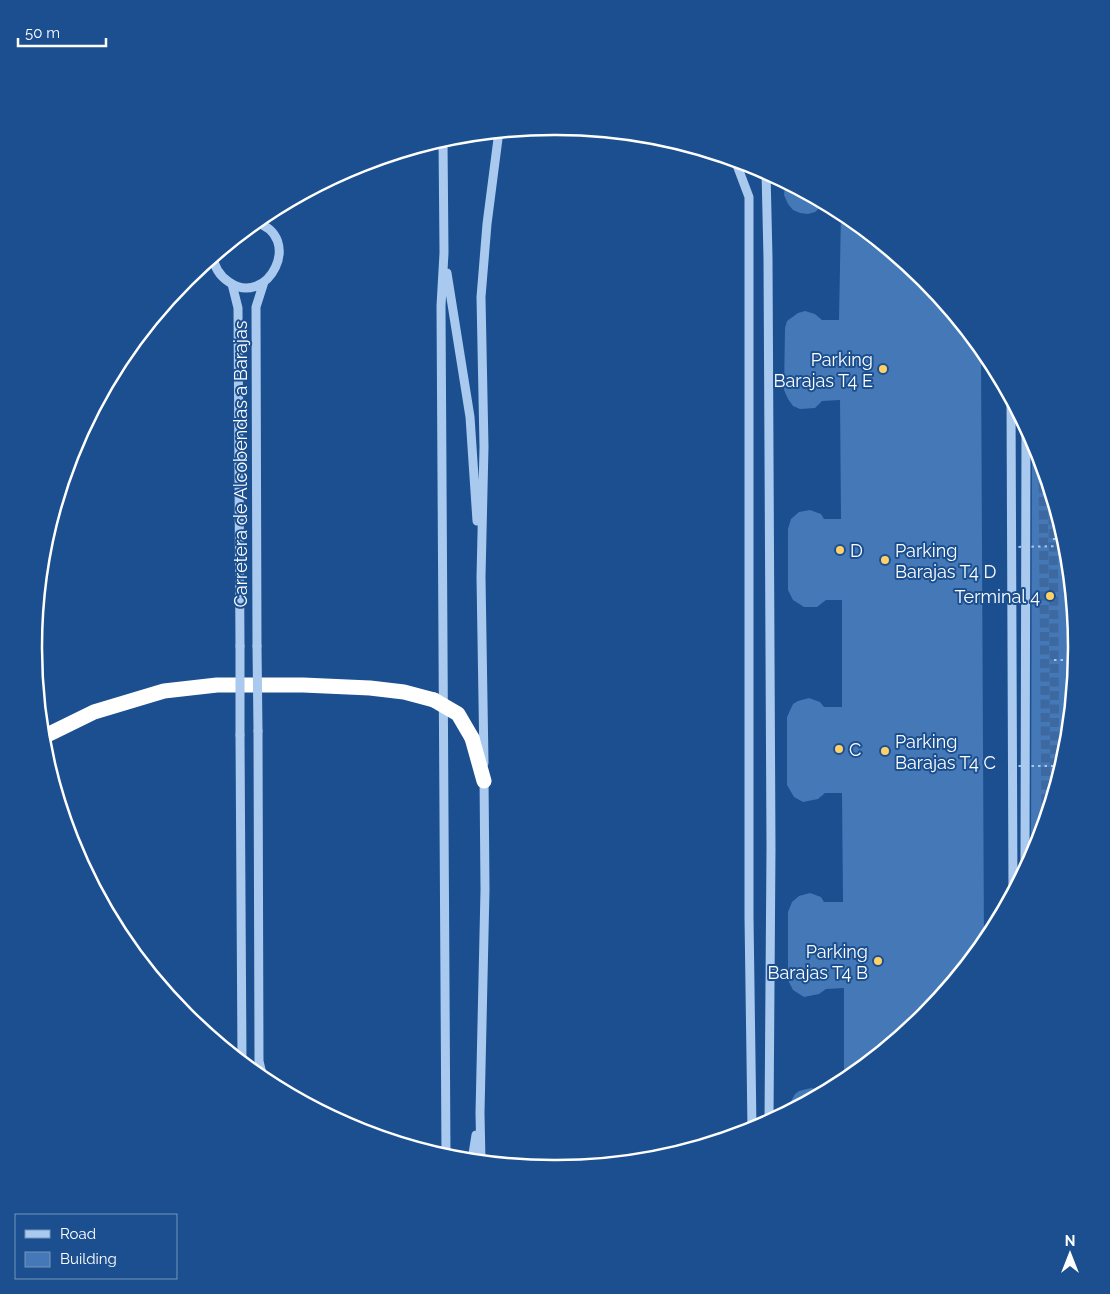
<svg xmlns="http://www.w3.org/2000/svg" width="1110" height="1294" font-family="Raleway,sans-serif">
<style>
.building{fill:#4478b7}
.lines{fill:none;stroke-linecap:round;stroke-linejoin:round}
.minor-tunnel{stroke:#3d69a0;stroke-width:9;stroke-dasharray:9 4.5;stroke-linecap:butt}
.path{stroke:#a9c9ee;stroke-width:2;stroke-dasharray:2.5 4;stroke-linecap:butt}
.minor{stroke:#a9c9ee;stroke-width:9}
.highway{stroke:#fff;stroke-width:15}
.path-bridge{stroke:#a9c9ee;stroke-width:2;stroke-dasharray:2.5 4;stroke-linecap:butt}
.minor-bridge{stroke:#a9c9ee;stroke-width:9}
.highway-bridge{stroke:#fff;stroke-width:15}
.poi-dot{fill:#ffd166;stroke:#1b4f8f;stroke-width:2}
.labels{text-anchor:middle;dominant-baseline:central;stroke-width:4;stroke-linejoin:round;paint-order:stroke}
.poi-label{font-size:18px;fill:#fff;stroke:#1b4f8f;text-anchor:start}
.street-label{font-size:18px;fill:#fff;stroke:#1b4f8f}
.rim{fill:none;stroke:#fff;stroke-width:2.5}
</style>
<rect width="100%" height="100%" fill="#1b4f8f"/>
<path class="building" d="M785,182L825,203L815,212L808,214L800,213L793,210L788,204L784,195Z
M841,212L924,279L981,348L984,942L923,1016L844,1081V988L826,989L819,994L804,997L793,990L788,980V912L792,902L799,896L810,893L821,897L824,902H843L842,793H825L818,799L803,802L794,797L787,785V717L793,704L798,701L809,698L820,702L824,707H842V600H826L817,607H804L793,600L788,590V529L791,519L799,512L810,510L821,514L824,519H841L840,400L822,401L815,408L800,409L793,406L788,399L784,390L785,328L787,321L798,313L805,311L815,314L822,320H839Z
M1032,439L1037,448L1066,546L1076,647L1066,749L1036,847L1031,856Z
M811,1088L825,1091L785,1112L795,1094L799,1091Z"/>
<g class="lines">
<path class="minor-tunnel" d="M1043,470L1046,816
M1053,502L1055,786"/>
<path class="path" d="M199,268L201,269
M1053,539H1064
M1055,759H1063"/>
<path class="minor" d="M443,139L444,253L441,306L446,1156
M735,160L749,197V917L752,1129
M766,171L768,258L771,848L769,1121
M213,256C214,267 220,276 229,282C268,309 305,236 255,222
M447,273L470,417L477,521
M232,284L238,308L240,646
M1011,399L1013,891
M257,646L256,307L264,282
M258,731L259,1061L263,1078
M240,735L242,1061
M484,763L481,577L484,447L481,297L487,224L499,131
M1025,867L1026,427
M472,1160L476,1135
M481,1161L480,1113L485,890L484,776"/>
<path class="highway" d="M43,737L94,712L164,691L217,685H303L370,688L404,692L434,700
M472,738L484,781"/>
<path class="path-bridge" d="M1012,547L1066,546
M1054,660H1075
M1012,766H1061"/>
<path class="minor-bridge" d="M257,646L258,731
M240,735V646"/>
<path class="highway-bridge" d="M434,700L458,714L472,738"/>
</g>
<g class="poi-dot">
<circle cx="883" cy="369" r="5"/>
<circle cx="840" cy="550" r="5"/>
<circle cx="885" cy="560" r="5"/>
<circle cx="1050" cy="596" r="5"/>
<circle cx="839" cy="749" r="5"/>
<circle cx="885" cy="751" r="5"/>
<circle cx="878" cy="961" r="5"/>
</g>
<g class="labels">
<g class="poi-label">
<text x="873" y="359" text-anchor="end">Parking<tspan x="873" dy="21">Barajas T4 E</tspan></text>
<text x="850" y="550">D</text>
<text x="895" y="550">Parking<tspan x="895" dy="21">Barajas T4 D</tspan></text>
<text x="1040" y="596" text-anchor="end">Terminal 4</text>
<text x="895" y="741">Parking<tspan x="895" dy="21">Barajas T4 C</tspan></text>
<text x="849" y="749">C</text>
<text x="868" y="951" text-anchor="end">Parking<tspan x="868" dy="21">Barajas T4 B</tspan></text>
</g>
<g class="street-label">
<text transform="translate(240 464) rotate(-90)">Carretera de Alcobendas a Barajas</text>
</g>
</g>
<path d="M0 0H1110V1294H0ZM554 135H556A512 512 0 0 1 1068 647V648A512 512 0 0 1 556 1160H554A512 512 0 0 1 42 648V647A512 512 0 0 1 554 135Z" fill="#1b4f8f" fill-rule="evenodd"/>
<path class="rim" d="M554 135H556A512 512 0 0 1 1068 647V648A512 512 0 0 1 556 1160H554A512 512 0 0 1 42 648V647A512 512 0 0 1 554 135Z"/>
<rect x="15" y="1214" width="162" height="65" fill="#1b4f8f" stroke="#7695bc"/>
<rect x="25" y="1230" width="25" height="8" fill="#a9c9ee" stroke="#7695bc"/>
<text x="60" y="1239" font-size="15" fill="#ffffff">Road</text>
<rect x="25" y="1252" width="25" height="15" fill="#4478b7" stroke="#7695bc"/>
<text x="60" y="1264" font-size="15" fill="#ffffff">Building</text>
<g transform="translate(1070 1254)" stroke="#1b4f8f" stroke-width="4" paint-order="stroke">
<path d="M0-4L9 19L0 12L-9 19Z" fill="#ffffff"/>
<text y="-8" font-size="14" font-weight="bold" text-anchor="middle" fill="#ffffff">N</text>
</g>
<path d="M18 38v8h88v-8" fill="none" stroke="#ffffff" stroke-width="2.5"/>
<text x="25" y="38" font-size="15" fill="#ffffff" stroke="#1b4f8f" stroke-width="4" paint-order="stroke">50 m</text>
</svg>
